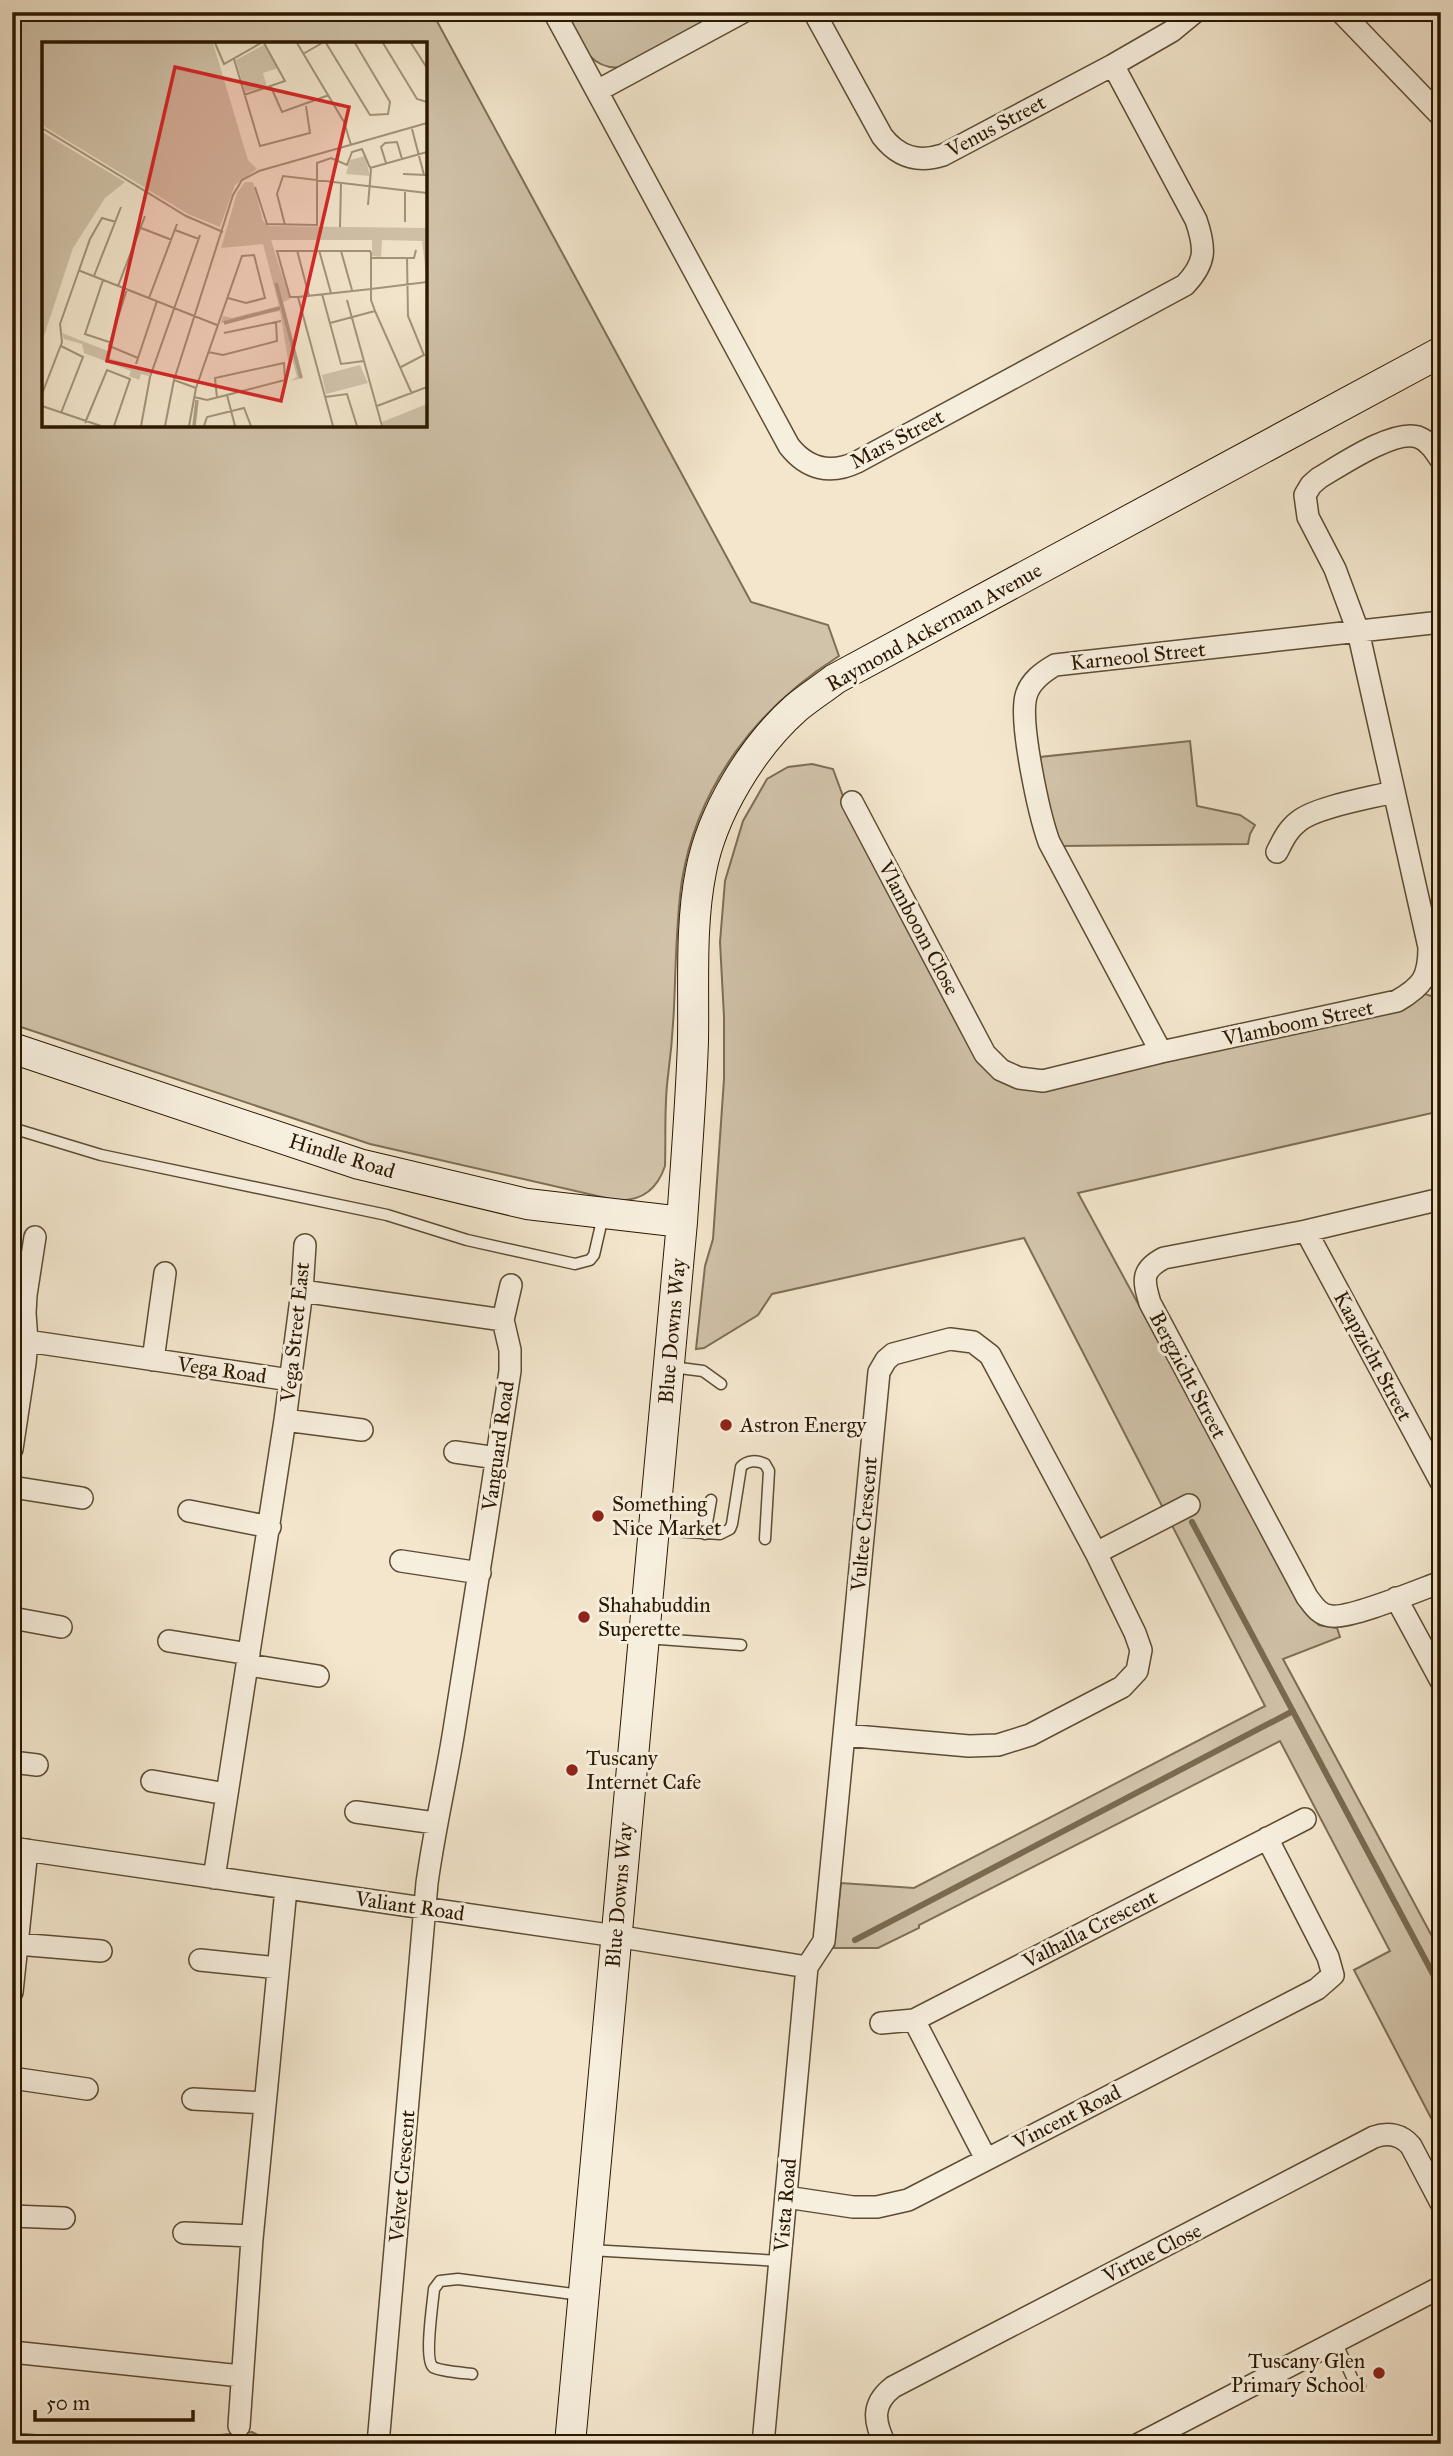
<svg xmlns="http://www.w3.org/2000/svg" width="1453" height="2456" font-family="'IM FELL Great Primer',serif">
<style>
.green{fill:#d1c3aa;stroke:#7e6e55;stroke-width:2;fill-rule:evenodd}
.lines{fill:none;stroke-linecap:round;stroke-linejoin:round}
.stream{stroke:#7a6a51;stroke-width:6}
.lane-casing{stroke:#5d4c33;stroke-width:13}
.street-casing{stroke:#5d4c33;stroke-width:24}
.secondary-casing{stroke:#2b1800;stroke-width:32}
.lane{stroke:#f7efde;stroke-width:10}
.street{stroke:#f7efde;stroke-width:21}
.secondary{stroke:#f7efde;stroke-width:30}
.poi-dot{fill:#8f2418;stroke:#f7efde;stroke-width:2.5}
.labels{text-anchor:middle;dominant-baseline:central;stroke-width:6;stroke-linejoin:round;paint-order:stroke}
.street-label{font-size:21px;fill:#2b1800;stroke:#f7efde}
.poi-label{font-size:21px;fill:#2b1800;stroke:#f7efde;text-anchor:start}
.inset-river{fill:none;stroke:#afa087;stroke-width:3.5}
.inset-road{fill:none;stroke:#a3947b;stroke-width:2}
.view{fill:#d62828;fill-opacity:0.15;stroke:#d62828;stroke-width:3.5}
.inset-edge{fill:none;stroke:#2b1800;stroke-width:3.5}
</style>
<rect width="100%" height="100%" fill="#f3e6cd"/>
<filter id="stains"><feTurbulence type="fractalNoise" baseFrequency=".00286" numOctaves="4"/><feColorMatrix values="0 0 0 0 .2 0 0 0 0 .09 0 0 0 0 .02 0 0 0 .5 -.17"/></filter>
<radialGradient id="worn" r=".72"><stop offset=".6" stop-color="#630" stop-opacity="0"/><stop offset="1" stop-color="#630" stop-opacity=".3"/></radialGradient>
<path class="green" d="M12,12H432L751,602L828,625L839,656C758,707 698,784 682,880C676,921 676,965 674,1007C673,1030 671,1053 668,1076C664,1105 666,1136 665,1166C657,1190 640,1202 615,1200L370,1144L12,1024ZM44,44H425V425H44Z
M564,12H725L622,67C588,72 578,37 564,12Z
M1190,741L1197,806L1240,815L1255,825L1250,834L1248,844L1062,846L1047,808L1040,757Z
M812,764L833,769L847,807L978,1058L1055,1087L1408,1007L1425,994L1441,999V1111L1078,1193L1306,1613L1319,1625L1337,1628L1340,1637L1283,1659L1441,1953V2113L1431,2118L1354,1970L1390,1951L1280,1741L919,1925V1928L878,1948H834L841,1883L914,1888L1265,1706L1024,1238L772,1294L758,1315L704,1348L696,1349L705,1266L713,1239L724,1079V1017L720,942L725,881L743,821L767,779L788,767Z
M252,2432L266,2439L323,2444H208L220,2435Z
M12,2433L149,2444H12Z"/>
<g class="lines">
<path class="stream" d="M1192,1522L1441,1989
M855,1940L1293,1711"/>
<g class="lane-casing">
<path id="lane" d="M12,1128L101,1155L387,1215L467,1240L575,1264L590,1260L594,1255L603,1216
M672,1367L703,1371L721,1384
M656,1530L720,1534L730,1529L732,1524L741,1467C747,1460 757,1460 765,1464L769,1471L765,1539
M705,1534L711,1500
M646,1638L741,1645
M590,2250L780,2261
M1336,2341L1354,2382L1360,2386
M472,2374C464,2373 439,2371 433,2367C424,2359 433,2302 434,2289L440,2281L458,2279L581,2295"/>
</g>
<g class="street-casing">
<path id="street" d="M554,12L789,446C807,469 830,475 857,462L1185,285C1206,263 1206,249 1196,220L1113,65
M814,12L882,136C898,157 918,163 943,155L1113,65L1172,31L1195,12
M1341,12L1441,116
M597,91L743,12
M852,802L985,1054L1001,1070L1019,1078L1043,1081L1161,1052L1397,1001C1423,986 1429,977 1429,947L1358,631L1335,569L1308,517L1305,495L1311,485L1319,478C1341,465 1394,429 1418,437C1429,441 1435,451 1441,460
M1277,852C1283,840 1288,829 1299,821C1316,807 1370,798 1393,792
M1161,1052L1049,842C1039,814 1019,723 1026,696C1030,681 1043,672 1055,665L1441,622
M1441,1199L1306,1231L1164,1258C1141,1270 1143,1280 1150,1303L1307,1597C1314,1606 1319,1615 1331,1616C1350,1619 1419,1590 1441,1582
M1306,1231L1441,1482
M302,1291L503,1320
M27,1341L290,1380
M153,1360L165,1273
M285,1420L362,1430
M12,1449L25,1363L27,1341L25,1313L26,1295L35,1237
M455,1452L497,1458
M12,1487L82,1498
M189,1511L270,1527
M1096,1553L1189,1505
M401,1561L480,1573
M1396,1598L1441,1681
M12,1618L61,1627
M169,1641L249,1654
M248,1665L318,1676
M12,1762L37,1765
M152,1781L226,1794
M356,1812L435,1823
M12,1848L616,1936L807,1967
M214,1878L285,1420L302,1291L305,1245
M17,1944L101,1951
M200,1960L278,1968
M12,1992L27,1850
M914,2020L986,2159
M881,2023L914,2020L1305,1819
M12,2078L87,2089
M193,2099L265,2103
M786,2197L853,2207H877L908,2200L1317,1989L1333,1975L1328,1957L1267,1838
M12,2216L64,2218
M184,2233L252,2236
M12,2352L241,2376
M239,2426L252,2239L286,1889
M378,2444L427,1883C434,1831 446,1781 454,1730C473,1610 492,1491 510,1371V1350L503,1320L511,1285
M763,2444L807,1967L824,1941L879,1372L886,1360L893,1354L950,1339L973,1342L990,1355L1096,1553L1135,1633L1141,1650L1137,1671L1122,1687L1030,1735L998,1745L969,1746L844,1735
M885,2444C874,2422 871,2404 893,2387L1374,2137C1388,2132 1401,2134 1411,2146L1441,2203
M1139,2444L1441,2287"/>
</g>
<g class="secondary-casing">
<path id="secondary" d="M12,1048L359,1164L527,1204L682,1222
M570,2444L682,1222C686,1162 691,1102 693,1041C694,985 690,926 701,871C712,813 752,747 796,708C808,698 822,689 835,679L1441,352"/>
</g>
<use href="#lane" class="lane"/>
<use href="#street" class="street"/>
<use href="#secondary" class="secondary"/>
</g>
<g class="poi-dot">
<circle cx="726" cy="1425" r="7"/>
<circle cx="598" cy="1516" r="7"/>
<circle cx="584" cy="1617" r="7"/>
<circle cx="572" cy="1770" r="7"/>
<circle cx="1379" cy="2373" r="7"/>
</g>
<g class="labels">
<g class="street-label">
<text transform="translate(996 126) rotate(-28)">Venus Street</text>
<text transform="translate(897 439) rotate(-28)">Mars Street</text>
<text transform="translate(934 627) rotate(-29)">Raymond Ackerman Avenue</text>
<text transform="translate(1138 656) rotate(-6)">Karneool Street</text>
<text transform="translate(919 928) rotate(62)">Vlamboom Close</text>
<text transform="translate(1298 1023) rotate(-12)">Vlamboom Street</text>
<text transform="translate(342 1156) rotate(17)">Hindle Road</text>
<text transform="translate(672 1331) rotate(-85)">Blue Downs Way</text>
<text transform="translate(295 1332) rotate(-84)">Vega Street East</text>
<text transform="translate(1373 1356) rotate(62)">Kaapzicht Street</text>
<text transform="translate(222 1370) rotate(8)">Vega Road</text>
<text transform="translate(1188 1375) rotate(62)">Bergzicht Street</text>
<text transform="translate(498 1446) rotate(-82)">Vanguard Road</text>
<text transform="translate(864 1524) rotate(-85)">Vultee Crescent</text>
<text transform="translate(619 1895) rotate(-85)">Blue Downs Way</text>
<text transform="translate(410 1906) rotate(8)">Valiant Road</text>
<text transform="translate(1090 1929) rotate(-27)">Valhalla Crescent</text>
<text transform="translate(1067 2117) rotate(-27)">Vincent Road</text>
<text transform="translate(402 2176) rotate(-85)">Velvet Crescent</text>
<text transform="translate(785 2205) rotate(-85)">Vista Road</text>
<text transform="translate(1152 2253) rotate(-27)">Virtue Close</text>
</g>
<g class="poi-label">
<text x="740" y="1425">Astron Energy</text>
<text x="612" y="1504">Something<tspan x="612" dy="24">Nice Market</tspan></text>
<text x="598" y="1605">Shahabuddin<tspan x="598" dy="24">Superette</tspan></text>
<text x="586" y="1758">Tuscany<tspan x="586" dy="24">Internet Cafe</tspan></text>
<text x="1365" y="2361" text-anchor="end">Tuscany Glen<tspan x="1365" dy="24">Primary School</tspan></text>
</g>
</g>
<g transform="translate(42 42)">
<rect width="385" height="385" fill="#f3e6cd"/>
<path d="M0,1H171L206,118L215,127L193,143L178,185L146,172L0,83ZM222,3L236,26L221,31L225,45L203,50L194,18ZM0,90L83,140L63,156L31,206L0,300ZM323,114L328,134L304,132L308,118ZM203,140H211L221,179L227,184L385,186V239L380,199L340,198L339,215L330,214V198H229L248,257L241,260L261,336L248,339L255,335L250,317L246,318L238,269L179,281L181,274L190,276L237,264L221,202L179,206L195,151ZM20,291L66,309V316L109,328L107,334L99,332L97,338L87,334L89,329L42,311L40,302L22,297ZM318,323L326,341L284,352L280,333ZM385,362V384H341L340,380Z" fill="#d1c3aa"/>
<path class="inset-river" d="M234,241L259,336M182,281L238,266M152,384L155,358"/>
<path class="inset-road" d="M173,1L182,22L219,1M255,1L302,80L309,103M284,1L328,73L346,72L348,60L313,1M341,1L375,57L385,60M369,1L385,26M261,12L280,1M192,17L218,104L268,91L264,64M229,45L240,70L287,53M202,53L243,39L222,1M0,86L144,174L181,190M370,87L382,133M344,121L339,105L343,101L355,100L360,117M328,126L385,110M361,132L384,133M213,145L225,182L275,183V121L289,116L305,123L310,110L320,107L329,128L326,163M363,148V180M243,183L235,152L241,134L385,151M298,185L299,141M99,186L130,198M133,188L157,197M255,208L267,254M277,208L289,251M299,209L310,248M329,216H372L374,208M36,228L175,283M52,234L79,165M61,238L43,292L67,300M76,244L103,174M85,247L67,304L96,316M280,252L299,322L322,319M256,255L291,384M107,256L135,182M305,258L340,384M333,269L329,258V211L328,209H235L248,255H256L329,247L385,240M288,281L333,269L370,352M182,291L239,279M166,310L181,313L235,299L234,280M94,322L115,259M359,325L382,313L366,274L365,216M132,338L154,346M0,352L20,300L18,282L48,197L60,176L74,180M185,353L193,384M152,355L165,358L185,353L243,338L242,321L173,336L175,356M283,355L305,352L315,384M0,364L59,384M335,364L385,345M19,371L41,315L19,304M43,381L65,328L88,337L72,384M99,384L108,335L158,193M123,384L132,338L191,153L200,138L217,129L385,81M147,384L154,346L200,214L212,213L223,256L204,261L186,256M162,384L165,375L202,366L209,384"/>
<path class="view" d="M133,25L307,65L239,359L65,319Z"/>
<rect width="385" height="385" class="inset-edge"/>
</g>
<rect width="1453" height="2456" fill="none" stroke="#f3e6cd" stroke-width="42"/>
<rect x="14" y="14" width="1425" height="2428" fill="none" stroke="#2b1800" stroke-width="3.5"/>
<rect x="21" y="21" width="1411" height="2414" fill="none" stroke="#2b1800" stroke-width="2"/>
<path d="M35 2410v10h158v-10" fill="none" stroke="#2b1800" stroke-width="3.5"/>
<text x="46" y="2410" font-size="21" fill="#2b1800" stroke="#f7efde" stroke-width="5" paint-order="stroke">50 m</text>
<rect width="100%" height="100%" filter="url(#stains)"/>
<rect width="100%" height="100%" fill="url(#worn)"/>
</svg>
